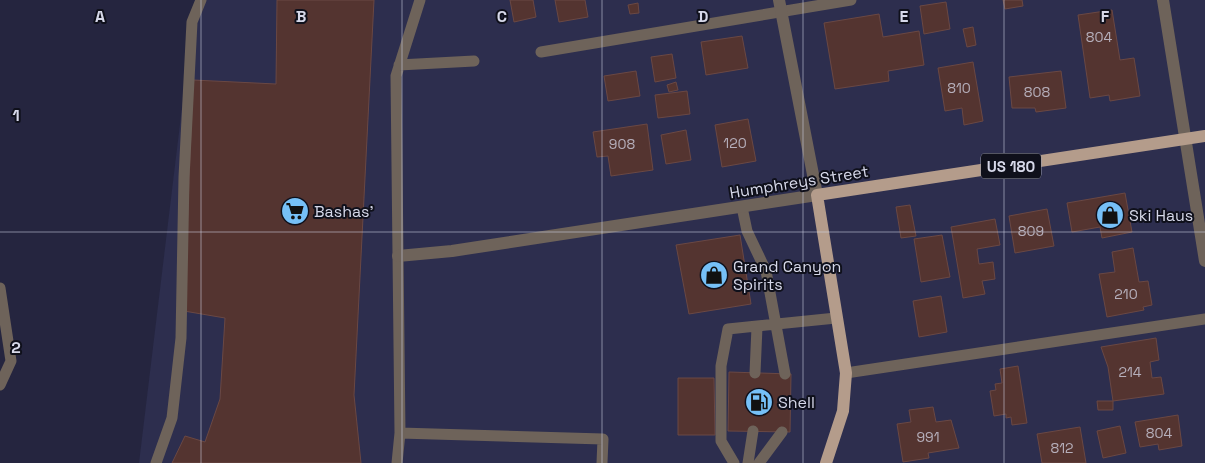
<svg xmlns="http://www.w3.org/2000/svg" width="1205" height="463" font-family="'Space Grotesk',sans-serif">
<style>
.built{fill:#2d2e4e}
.building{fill:#543430;stroke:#6a4844}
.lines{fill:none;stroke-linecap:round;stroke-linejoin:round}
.service{stroke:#6e635a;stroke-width:11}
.minor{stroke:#6e635a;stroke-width:12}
.tertiary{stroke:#6e635a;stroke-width:12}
.primary{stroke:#b49c8b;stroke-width:12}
.grid{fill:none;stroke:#d6d8e9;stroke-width:1;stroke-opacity:0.55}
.labels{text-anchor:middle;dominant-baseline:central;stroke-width:4;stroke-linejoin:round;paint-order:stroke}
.number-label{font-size:14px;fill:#b6afbb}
.shield{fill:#0f101b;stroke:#9a9cab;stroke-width:1}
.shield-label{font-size:15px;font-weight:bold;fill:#d6d8e9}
.street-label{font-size:16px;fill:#d6d8e9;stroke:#0f101b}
.poi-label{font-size:16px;fill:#d6d8e9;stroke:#0f101b;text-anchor:start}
.grid-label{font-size:16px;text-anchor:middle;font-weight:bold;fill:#d6d8e9;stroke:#0f101b;stroke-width:4;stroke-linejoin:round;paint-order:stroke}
</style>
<rect width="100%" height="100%" fill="#25253f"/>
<path class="built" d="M195,0H1205V463H139Z"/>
<path class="building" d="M277,0H374L354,395L361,463H172L185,436L205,442L220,399L225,318L184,311L193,80L276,84Z
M510,0H533L536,17L514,22Z
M555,0H585L588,17L559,22Z
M1003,0H1022L1023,6L1005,9Z
M946,2L950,29L924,34L920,6Z
M638,3L639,13L630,14L628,5Z
M1112,10L1120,60L1134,58L1140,96L1110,101L1109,95L1090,98L1078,15Z
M879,14L883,37L919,31L924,65L888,71L889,81L835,89L824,23Z
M973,27L976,45L967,47L963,29Z
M742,36L748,68L706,75L701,42Z
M672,54L676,78L655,82L651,57Z
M973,62L983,121L964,125L962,108L945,111L938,68Z
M636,71L640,96L608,101L604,76Z
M1061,71L1066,108L1036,112L1035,108H1012L1009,77Z
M676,82L678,90L669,92L667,85Z
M687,91L690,114L658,118L655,95Z
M748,119L756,161L722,167L715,125Z
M647,124L653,170L611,176L608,156L597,157L593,132Z
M686,130L691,160L666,164L661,135Z
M1125,193L1132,232L1102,238L1100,227L1072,232L1067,203Z
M910,205L916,236L901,238L896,207Z
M1047,209L1054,246L1015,253L1009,216Z
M995,219L1000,245L977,249L979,264L993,262L995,279L982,281L985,294L963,298L951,227Z
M740,235L751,304L689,314L676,245Z
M942,235L950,277L921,282L914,239Z
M1133,248L1139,282L1148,281L1152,305L1143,307L1144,310L1107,317L1099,274L1115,272L1112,252Z
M941,296L947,332L919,337L913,301Z
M1156,338L1159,360L1150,362L1152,378L1161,377L1164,394L1113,401L1108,367L1101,347Z
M1018,366L1027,423L1012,425L1011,417L1006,418V414L994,416L990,391L996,390L995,384L1002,383L1000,369Z
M729,372L791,374L790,432L728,431Z
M678,378H714L715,435H678Z
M1097,401H1113V410H1098Z
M933,407L936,422L951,420L959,448L928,453L929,458L903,462L897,424L911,422L909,410Z
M1178,415L1182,446L1159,450L1158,444L1140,447L1135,422Z
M1120,426L1126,453L1103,458L1097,431Z
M1080,427L1086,463H1042L1037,434Z"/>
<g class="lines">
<path class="service" d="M541,52L851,0
M399,65L474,61
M742,207L747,231L766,271L785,374
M0,288L11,361L0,385
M755,373L757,327
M846,373L1205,319
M400,433L603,439L602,463
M156,463L172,418L181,338L184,177L192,22L201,0
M397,463L400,433L396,76L420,0
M734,463L721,441V366L728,329L836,318
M748,463L753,431
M759,463L782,432"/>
<path class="minor" d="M1163,0L1205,261
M398,256L452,251L817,195"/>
<path class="tertiary" d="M779,0L817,195"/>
<path class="primary" d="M826,463L843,411L846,373L817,195L1205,136"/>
</g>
<path class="grid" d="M201,0V463M402,0V463M602,0V463M803,0V463M1004,0V463M0,232H1205"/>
<defs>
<g id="supermarket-disc" transform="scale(1.4375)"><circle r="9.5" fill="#76c0f7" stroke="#0f101b"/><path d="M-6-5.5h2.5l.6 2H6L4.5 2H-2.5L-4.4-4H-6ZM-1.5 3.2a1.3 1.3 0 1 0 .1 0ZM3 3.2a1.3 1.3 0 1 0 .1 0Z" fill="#111"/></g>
<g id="shop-disc" transform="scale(1.4375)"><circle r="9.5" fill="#76c0f7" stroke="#0f101b"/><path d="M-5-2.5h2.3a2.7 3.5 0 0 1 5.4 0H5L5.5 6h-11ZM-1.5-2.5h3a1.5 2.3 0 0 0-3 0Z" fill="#111"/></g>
<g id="fuel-disc" transform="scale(1.4375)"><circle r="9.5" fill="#76c0f7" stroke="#0f101b"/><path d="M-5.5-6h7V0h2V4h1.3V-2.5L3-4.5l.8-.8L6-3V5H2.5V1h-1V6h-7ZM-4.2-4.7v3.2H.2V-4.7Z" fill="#111"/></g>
</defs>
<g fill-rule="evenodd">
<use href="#supermarket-disc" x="295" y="211"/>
<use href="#shop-disc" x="1110" y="215"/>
<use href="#shop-disc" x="714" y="275"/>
<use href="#fuel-disc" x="759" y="402"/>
</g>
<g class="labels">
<g class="number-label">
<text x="1099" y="37">804</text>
<text x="959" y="88">810</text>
<text x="1037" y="92">808</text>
<text x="735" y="143">120</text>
<text x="622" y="144">908</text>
<text x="1031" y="231">809</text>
<text x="1126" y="294">210</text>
<text x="1130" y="372">214</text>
<text x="1159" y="433">804</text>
<text x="928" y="437">991</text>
<text x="1062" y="448">812</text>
</g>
<rect class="shield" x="981" y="153.5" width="60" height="25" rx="4"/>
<g class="shield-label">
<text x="1011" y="166">US 180</text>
</g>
<g class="street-label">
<text transform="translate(799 182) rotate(-9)">Humphreys Street</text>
</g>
<g class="poi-label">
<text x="314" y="211">Bashas’</text>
<text x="1129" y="215">Ski Haus</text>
<text x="733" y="266">Grand Canyon<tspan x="733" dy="18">Spirits</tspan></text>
<text x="778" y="402">Shell</text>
</g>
</g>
<g class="grid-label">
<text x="100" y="22">A</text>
<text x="301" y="22">B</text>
<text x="502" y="22">C</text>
<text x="703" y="22">D</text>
<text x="904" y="22">E</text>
<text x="1105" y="22">F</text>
<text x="16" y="121">1</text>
<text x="16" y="353">2</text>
</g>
</svg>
